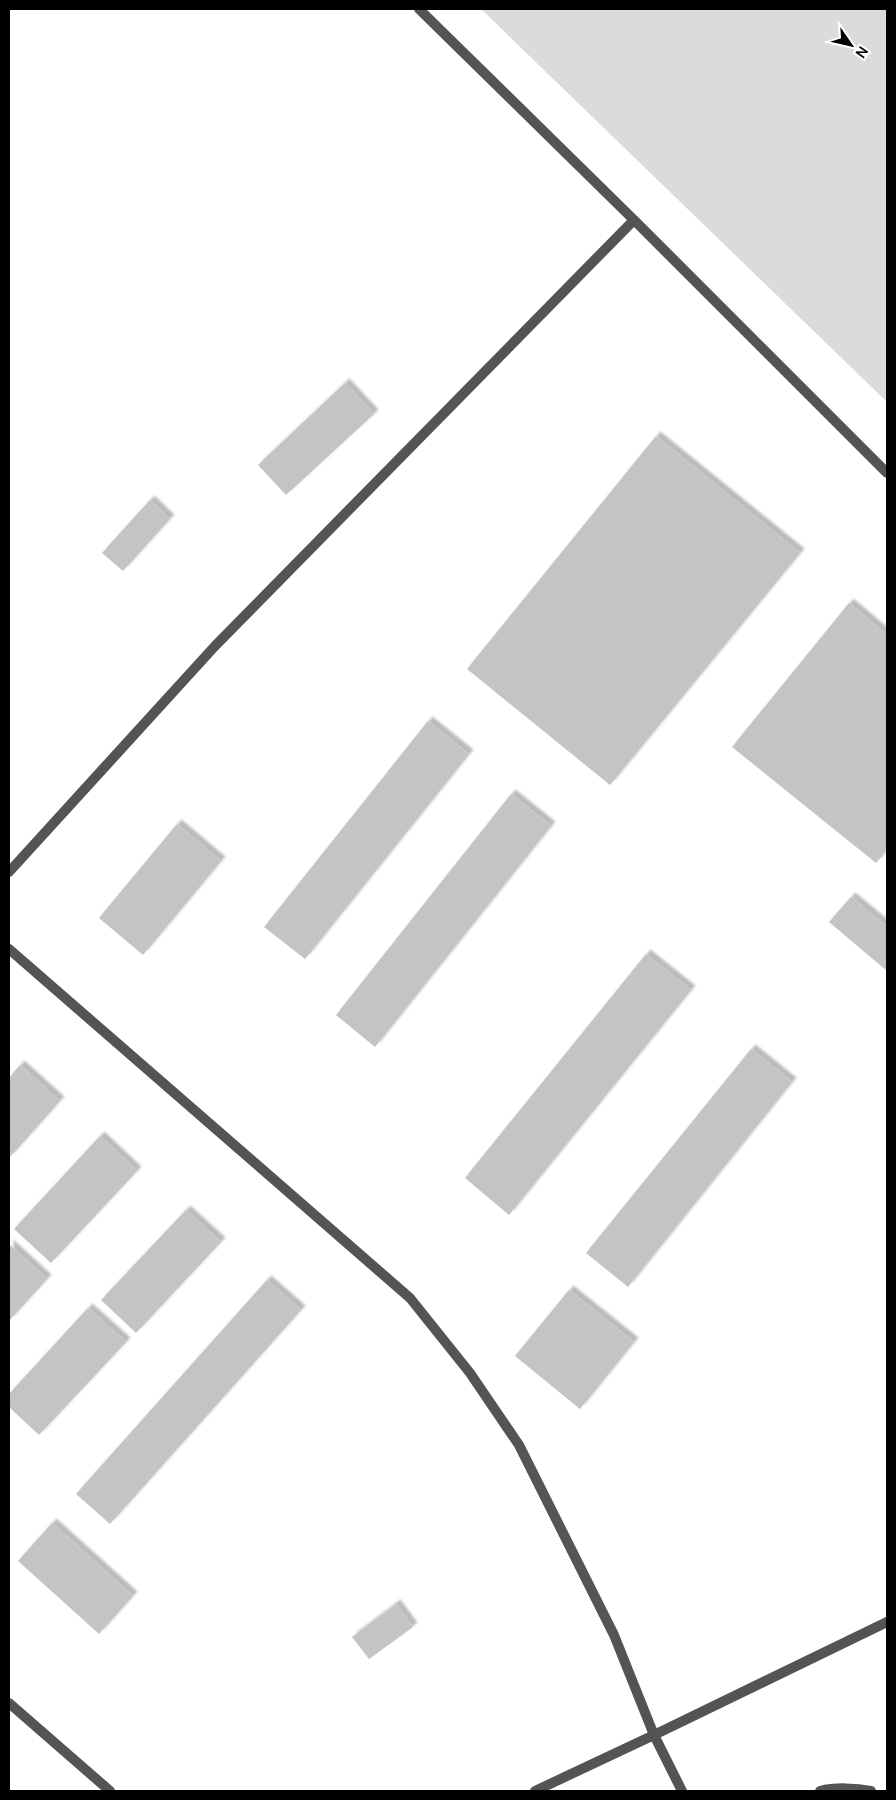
<svg xmlns="http://www.w3.org/2000/svg" width="896" height="1800" font-family="Manrope,sans-serif">
<style>
.grass{fill:#dbdbdb}
.building{fill:#c4c4c4;filter:url(#shadow)}
.lines{fill:none;stroke-linecap:round;stroke-linejoin:round}
.lane{stroke:#545454;stroke-width:10}
.street{stroke:#545454;stroke-width:10}
</style>
<defs>
<filter id="shadow"><feDropShadow dx="4.5" dy="-4.5" stdDeviation="1" flood-color="#0004"/></filter>
</defs>
<rect width="100%" height="100%" fill="#fff"/>
<path class="grass" d="M481,9H887V402Z"/>
<path class="building" d="M345,383L374,414L286,495L258,465Z
M656,436L800,553L610,785L467,669Z
M150,500L170,519L123,571L102,553Z
M849,603L887,635V850L876,863L732,747Z
M428,721L469,754L305,959L264,927Z
M511,794L551,826L375,1047L336,1015Z
M177,824L221,861L143,955L99,918Z
M851,897L887,927V971L829,922Z
M646,954L691,990L509,1215L465,1178Z
M751,1049L792,1082L628,1287L586,1253Z
M20,1065L60,1101L9,1158V1078Z
M100,1136L137,1171L51,1263L14,1229Z
M186,1210L221,1242L136,1333L101,1300Z
M9,1244L47,1279L9,1321Z
M267,1280L301,1310L110,1524L76,1494Z
M569,1290L634,1342L580,1409L515,1356Z
M88,1308L126,1342L39,1435L9,1407V1394Z
M52,1523L133,1596L99,1634L18,1561Z
M396,1604L413,1627L369,1659L352,1637Z"/>
<g class="lines">
<path class="lane" d="M654,1735L682,1791
M820,1791C835,1787 856,1788 871,1791"/>
<path class="street" d="M419,9L634,220L887,473
M9,872L215,646L634,220
M9,949L410,1298L470,1373L519,1445L614,1635L654,1735
M9,1703L110,1791
M535,1791L654,1735L887,1622"/>
</g>
<rect width="896" height="1800" fill="none" stroke="#000000" stroke-width="20"/>
<g transform="translate(851 45) rotate(124)" stroke="#ffffff" stroke-width="4" paint-order="stroke">
<path d="M0-4L9 19L0 12L-9 19Z" fill="#000000"/>
<text y="-8" font-size="14" font-weight="bold" text-anchor="middle" fill="#000000">N</text>
</g>
</svg>
